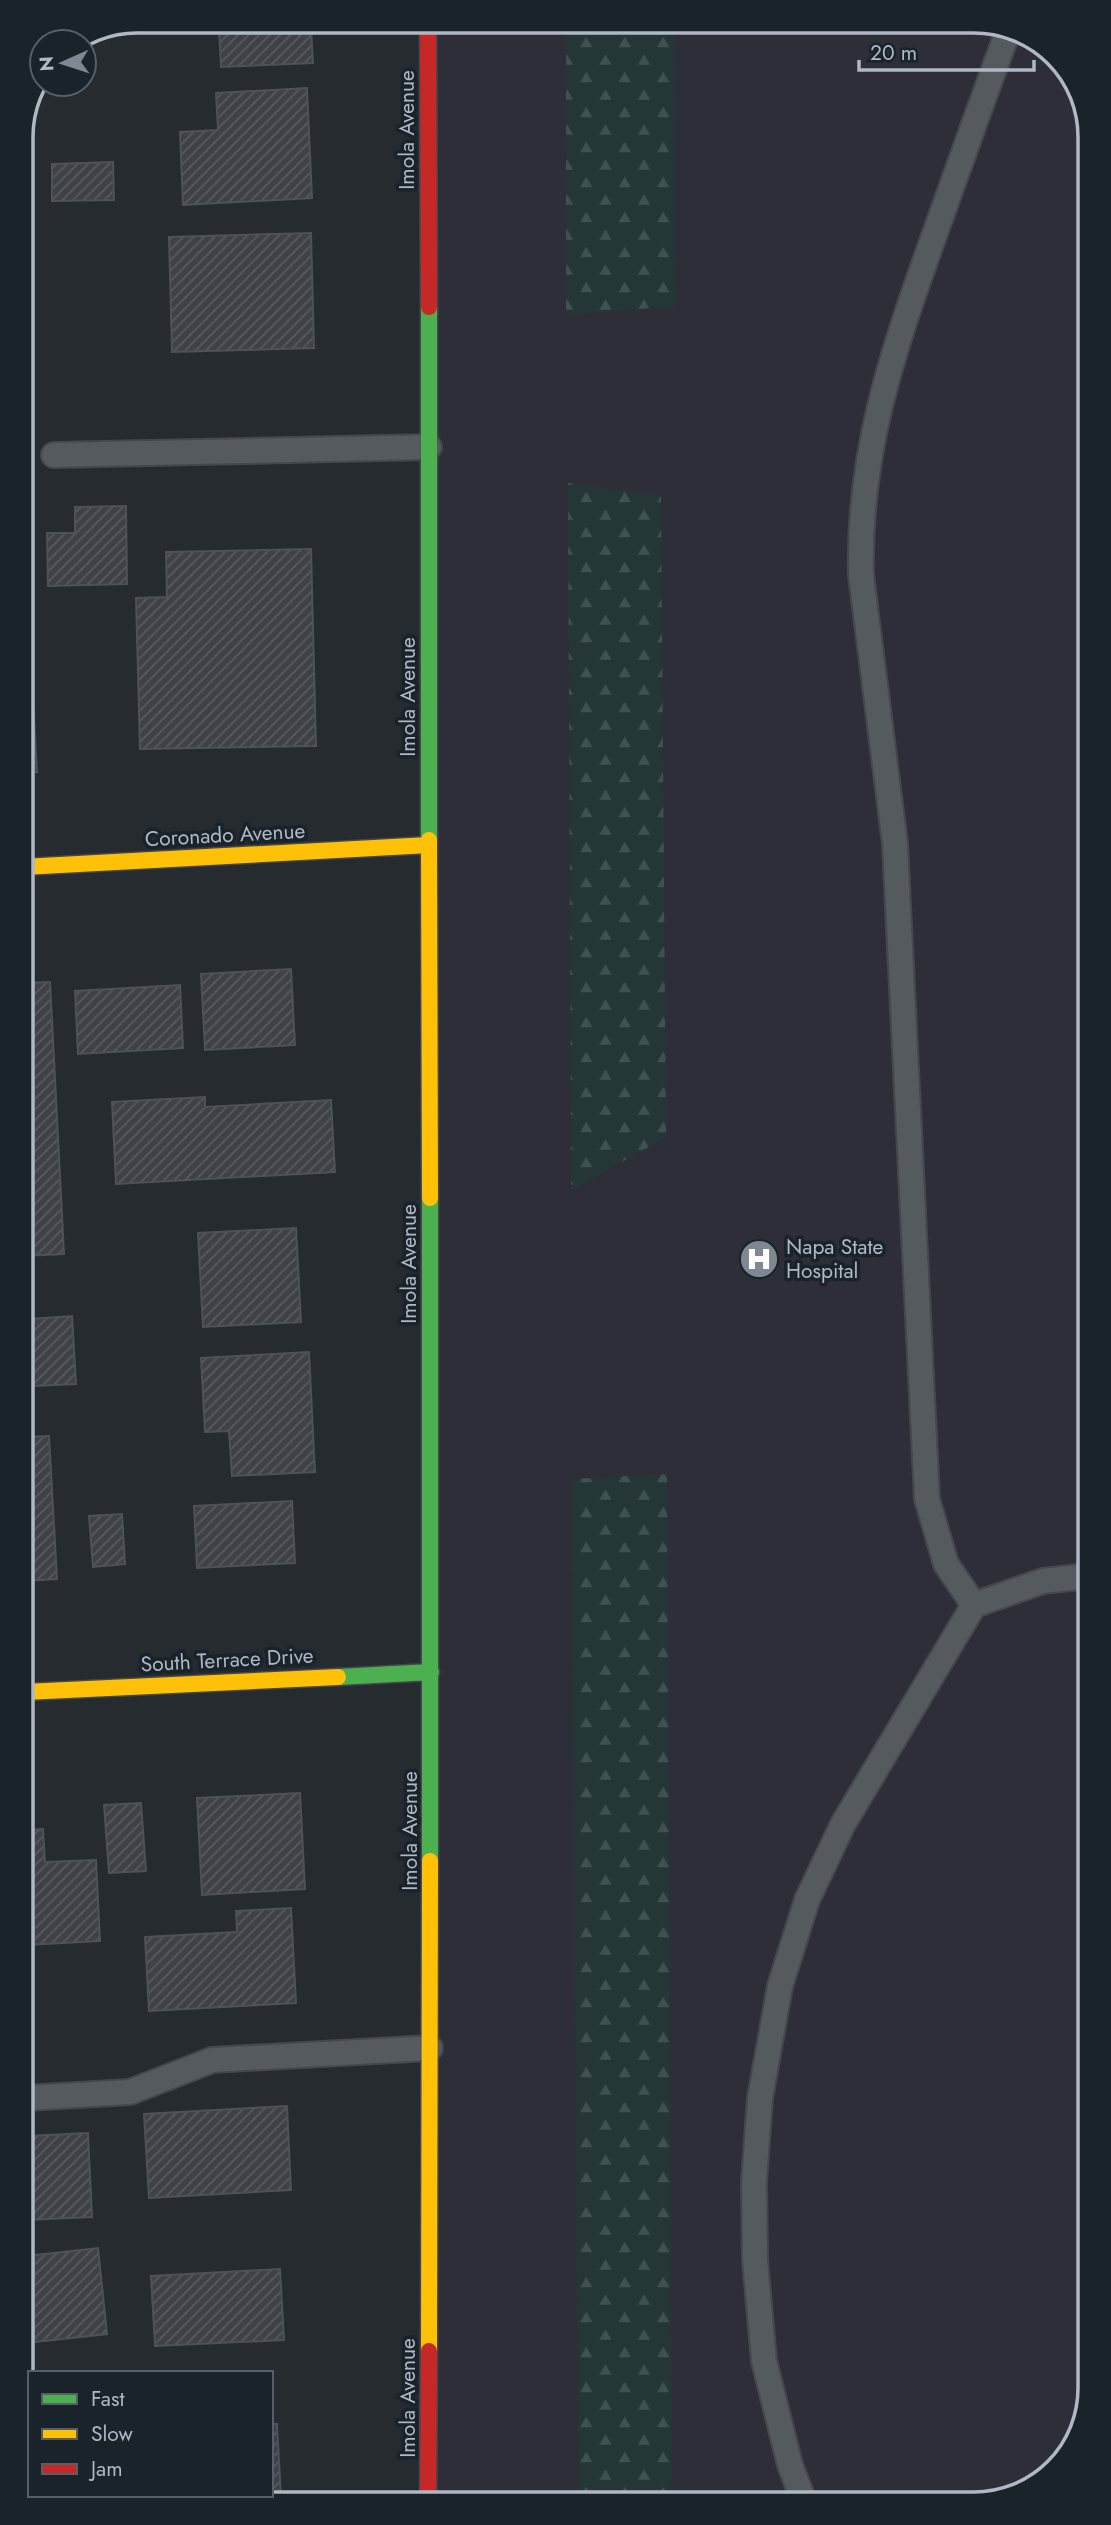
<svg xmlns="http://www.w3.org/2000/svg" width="1111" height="2525" font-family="Jost,sans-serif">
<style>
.medical{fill:#2e2e39}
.forest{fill:url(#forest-firs)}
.building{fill:url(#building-hatch);stroke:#4d5259;stroke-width:2}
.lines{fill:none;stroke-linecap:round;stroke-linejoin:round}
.lane-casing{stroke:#44474b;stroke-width:28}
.fast-casing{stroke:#44474b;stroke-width:19}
.slow-casing{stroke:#44474b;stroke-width:19}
.jam-casing{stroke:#44474b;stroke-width:19}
.lane{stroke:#555a5f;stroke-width:24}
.fast{stroke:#4caf50;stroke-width:16}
.slow{stroke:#ffc107;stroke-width:16}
.jam{stroke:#c62828;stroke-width:16}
.labels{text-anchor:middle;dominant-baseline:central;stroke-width:7;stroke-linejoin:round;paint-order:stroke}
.street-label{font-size:21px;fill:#afb8c3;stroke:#1a222a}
.poi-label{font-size:21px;fill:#afb8c3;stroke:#1a222a;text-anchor:start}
.rim{fill:none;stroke:#afb8c3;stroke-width:3.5}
</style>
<defs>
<pattern id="forest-firs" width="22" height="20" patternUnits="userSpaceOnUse" patternTransform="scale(1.75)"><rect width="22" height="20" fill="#243636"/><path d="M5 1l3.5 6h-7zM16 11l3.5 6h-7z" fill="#415151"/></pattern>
<pattern id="building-hatch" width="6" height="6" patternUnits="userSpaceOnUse" patternTransform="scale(1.75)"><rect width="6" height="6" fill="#3e4247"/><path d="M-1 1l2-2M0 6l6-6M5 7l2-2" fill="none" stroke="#575b60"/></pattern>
</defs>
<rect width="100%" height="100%" fill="#262b30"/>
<path class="medical" d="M981,21L1045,45L1084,100L1090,2388L1066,2458L1011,2498L428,2502V27Z"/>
<path class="forest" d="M674,24L675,306L566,315V25Z
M568,483L661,496L666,1137L571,1191Z
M667,1474L672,2500L578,2501L572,1479Z"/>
<path class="building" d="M311,28L313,63L221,67L219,29Z
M307,88L312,198L183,205L180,132L218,130L216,93Z
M113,162L114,200L52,201V164Z
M311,233L314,348L172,352L169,237Z
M126,506L127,584L48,586L47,533H75V507Z
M311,549L316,746L140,749L136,598L167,597L166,552Z
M23,664H31L37,772L23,773Z
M291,969L295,1045L205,1050L201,974Z
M50,982L64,1254L24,1256L23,983Z
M180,985L183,1048L78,1054L75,991Z
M205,1097V1107L331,1100L335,1172L116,1184L112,1102Z
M296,1228L301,1322L203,1327L198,1233Z
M72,1316L76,1384L34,1386L31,1319Z
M309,1352L315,1472L232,1476L229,1431L205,1432L201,1358Z
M49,1436L57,1579L25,1581V1437Z
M292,1501L295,1563L197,1568L194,1506Z
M122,1514L125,1564L93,1567L89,1516Z
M300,1793L305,1889L202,1895L197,1798Z
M141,1803L146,1871L109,1873L104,1805Z
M43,1829L45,1862L96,1860L100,1941L26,1945V1830Z
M291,1908L296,2003L149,2011L145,1937L237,1932L236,1911Z
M287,2106L291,2190L149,2198L144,2114Z
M88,2133L92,2217L27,2220V2136Z
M98,2248L107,2334L27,2343V2256Z
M280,2269L284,2340L155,2346L151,2276Z
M271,2424H277L281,2498L163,2503L162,2495H271Z"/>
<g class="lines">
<g class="lane-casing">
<path id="lane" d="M54,455L429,447
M974,1605L946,1564L927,1499L895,844L861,575C858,451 893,351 934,236C958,168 983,99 1008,31
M26,2098L130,2092L212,2060L430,2048
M803,2499L790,2465L764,2361L755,2260L754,2182L760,2098L780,1986L807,1900L843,1824L974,1605L1043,1581L1088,1576"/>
</g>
<g class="fast-casing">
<path id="fast" d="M429,307V840
M430,1198V1861
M338,1677L431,1672"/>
</g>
<g class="slow-casing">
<path id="slow" d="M429,840L430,1198
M23,867L429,845
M25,1692L338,1677
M429,2351L430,1861"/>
</g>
<g class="jam-casing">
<path id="jam" d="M428,27L429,307
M428,2502L429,2351"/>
</g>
<use href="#lane" class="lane"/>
<use href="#fast" class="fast"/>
<use href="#slow" class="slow"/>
<use href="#jam" class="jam"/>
</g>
<defs>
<g id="hospital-disc" transform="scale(2.0125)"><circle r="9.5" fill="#7f8790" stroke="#1a222a"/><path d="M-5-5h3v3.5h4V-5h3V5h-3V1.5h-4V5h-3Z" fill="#fff"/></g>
</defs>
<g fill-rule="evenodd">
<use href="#hospital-disc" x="759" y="1259"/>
</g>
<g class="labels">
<g class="street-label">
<text transform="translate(407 130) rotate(-90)">Imola Avenue</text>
<text transform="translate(408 697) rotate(-90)">Imola Avenue</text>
<text transform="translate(225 835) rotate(-3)">Coronado Avenue</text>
<text transform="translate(409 1264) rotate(-90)">Imola Avenue</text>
<text transform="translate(227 1660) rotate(-3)">South Terrace Drive</text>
<text transform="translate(410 1831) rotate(-90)">Imola Avenue</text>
<text transform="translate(408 2398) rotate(-90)">Imola Avenue</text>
</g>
<g class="poi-label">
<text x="786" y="1247">Napa State<tspan x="786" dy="24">Hospital</tspan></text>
</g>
</g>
<path d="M0 0H1111V2525H0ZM137 33H974A104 104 0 0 1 1078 137V2388A104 104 0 0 1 974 2492H137A104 104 0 0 1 33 2388V137A104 104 0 0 1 137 33Z" fill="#1a222a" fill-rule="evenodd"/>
<path class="rim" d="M137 33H974A104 104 0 0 1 1078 137V2388A104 104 0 0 1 974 2492H137A104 104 0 0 1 33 2388V137A104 104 0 0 1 137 33Z"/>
<rect x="28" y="2371" width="245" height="126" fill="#1a222a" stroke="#565e67" stroke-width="2"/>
<rect x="42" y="2394" width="35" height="10" fill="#4caf50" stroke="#565e67" stroke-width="2"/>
<text x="91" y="2406" font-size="21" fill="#afb8c3">Fast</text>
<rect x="42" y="2429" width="35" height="10" fill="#ffc107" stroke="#565e67" stroke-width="2"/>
<text x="91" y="2441" font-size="21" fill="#afb8c3">Slow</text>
<rect x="42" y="2464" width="35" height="10" fill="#c62828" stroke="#565e67" stroke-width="2"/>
<text x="91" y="2476" font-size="21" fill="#afb8c3">Jam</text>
<g transform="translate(63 63) rotate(267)"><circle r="33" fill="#1a222a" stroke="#565e67" stroke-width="2"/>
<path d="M0-5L12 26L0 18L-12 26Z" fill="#7f8790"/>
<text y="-10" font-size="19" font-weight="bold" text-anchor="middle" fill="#afb8c3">N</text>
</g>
<path d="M859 60v10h175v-10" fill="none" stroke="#afb8c3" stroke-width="3.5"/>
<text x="870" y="60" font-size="21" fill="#afb8c3" stroke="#1a222a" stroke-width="5" paint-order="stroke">20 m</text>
</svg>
